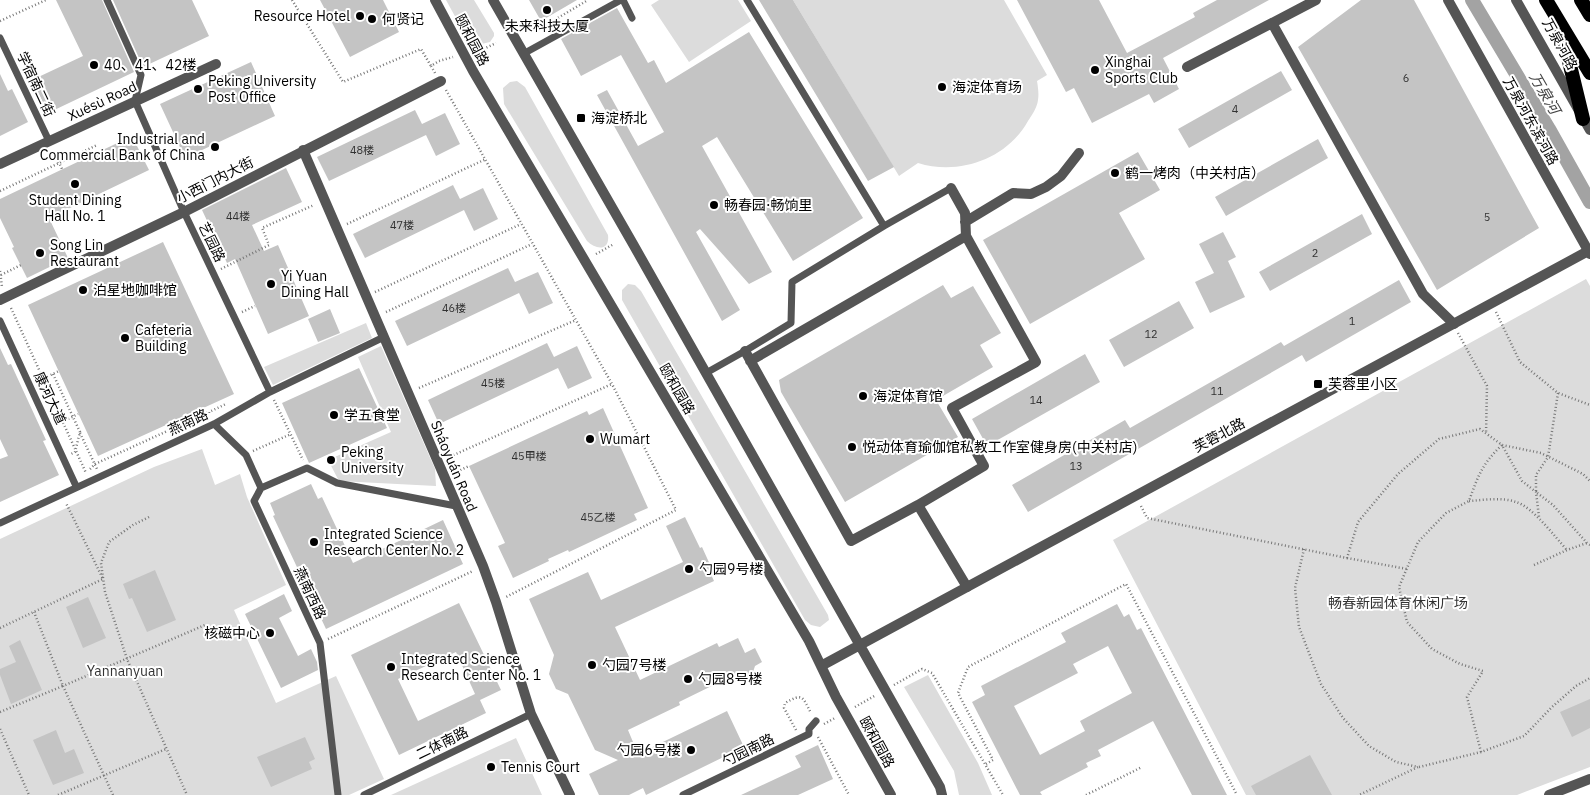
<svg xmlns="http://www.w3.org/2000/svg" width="1590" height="795" font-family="'IBM Plex Sans','Noto Sans SC',sans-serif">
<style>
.green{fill:#dcdcdc}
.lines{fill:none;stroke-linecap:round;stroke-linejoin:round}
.canal{stroke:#a3a3a3;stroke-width:14}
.building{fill:#c4c4c4;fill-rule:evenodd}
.path{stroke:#777;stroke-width:2.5;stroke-dasharray:1 2.5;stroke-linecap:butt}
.service{stroke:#555;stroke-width:7}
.minor{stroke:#555;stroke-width:10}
.tertiary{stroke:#555;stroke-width:10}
.trunk{stroke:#000;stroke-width:14}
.poi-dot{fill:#000;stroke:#fff;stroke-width:2}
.labels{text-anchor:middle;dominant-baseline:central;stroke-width:4;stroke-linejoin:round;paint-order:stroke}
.number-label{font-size:11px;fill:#313131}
.poi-label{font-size:14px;fill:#000;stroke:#fff;text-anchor:start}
.street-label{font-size:14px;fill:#000;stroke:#fff}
.park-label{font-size:14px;fill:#333;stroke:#fff}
.water-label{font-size:15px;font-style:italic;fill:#444;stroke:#fff}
</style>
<rect width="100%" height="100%" fill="#fff"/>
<path class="green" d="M446,0H474L494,33V36L490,42L477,45L468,40Z
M659,0H738L751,21L689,62L651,5Z
M793,0H1004L1047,75L1037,81C1038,87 1039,94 1038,100C1037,108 1032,115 1028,121C1007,159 959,176 918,163L899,176Z
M517,81L525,87L608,235C610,251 596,250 587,241L504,104L503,88L510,82Z
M1586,279L1590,286V767L1517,795H1246L1113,540Z
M628,284L635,285L641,291L828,615L829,620L820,627L811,625L805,620L622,300V290Z
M366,323L372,338L273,385L264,367Z
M381,346L435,469L436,486L339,481L328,460L391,432L358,357Z
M202,449L215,485L240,474L247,497L286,585L234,610L276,703L336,676L384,779L349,795H0V539L154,467Z
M928,675L978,763L992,795H959L954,771L904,687Z
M516,738L542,795H391Z"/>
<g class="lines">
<path class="canal" d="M1472,0L1549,129L1590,202"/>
</g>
<path class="building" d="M56,0H102L134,72L48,113L32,80L83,56Z
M113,0H192L209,36L143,67Z
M320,0H383L399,32L350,57Z
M529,0H577L541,21Z
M759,0H793L894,167L868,181Z
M1017,0H1099L1127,53L1195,17L1193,13L1217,0H1269L1163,58L1179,89L1154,103L1149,94L1092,123L1074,88L1066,92Z
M1361,0H1414L1539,228L1437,290L1298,47Z
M617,8L648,63L654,60L666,83L749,32L863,218L793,261L717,137L702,146L772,272L749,284L700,229L696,232L740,310L722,321L597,95L607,90L638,146L664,132L621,55L581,76L561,39Z
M251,62L275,116L185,158L160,104Z
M1281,71L1292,90L1189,148L1178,129Z
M0,74L8,91L12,89L28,122L0,136Z
M415,110L422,124L445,113L460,144L436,156L426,135L329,181L317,157Z
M132,136L149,170L49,218L68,258L27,278L12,248L14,247L0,218V199Z
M1318,139L1328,158L1226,216L1215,197Z
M1138,152L1160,190L1119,213L1145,259L1030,324L983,240Z
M286,168L302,202L252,225L264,251L278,245L309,316L268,334L235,259L227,263L202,210Z
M453,185L460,199L483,188L498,219L474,231L464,210L365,258L353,234Z
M1362,214L1372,234L1270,291L1259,272Z
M1223,232L1236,257L1228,261L1245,297L1210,313L1195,282L1214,273L1199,244Z
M163,242L234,394L98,456L28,305Z
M508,268L515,282L538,272L553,303L529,314L519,293L407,346L395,321Z
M1399,280L1411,302L1306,362L1302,355L1028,512L1012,485L1125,420L1130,428L1281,342L1284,346Z
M943,285L951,298L973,286L1001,333L980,345L993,367L936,400L958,437L845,502L781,392L779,380Z
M1179,301L1194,328L1124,367L1109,340Z
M330,309L340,333L318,342L308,319Z
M547,343L554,357L577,346L592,378L568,389L558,368L439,424L428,400Z
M0,348L8,365L11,364L46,440L43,441L59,475L0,502V459L8,456L0,439Z
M1085,354L1100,382L987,446L972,419Z
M359,368L387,428L309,463L282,403Z
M603,408L648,508L634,514L637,520L569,552L568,550L548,559L549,561L513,578L498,546L505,543L469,466L587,411L589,415Z
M311,484L318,499L322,497L353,563L443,520L463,564L326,629L273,516L275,515L270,503Z
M685,517L700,548L702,547L712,569L709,570L714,581L615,627L640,680L717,643L719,647L738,638L745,653L755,648L762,662L755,666L753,672L735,682L732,676L679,702L680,705L628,730L638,754L727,711L744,747L646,795L643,788L629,795H599L589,774L618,760L595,750L568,694L556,689L549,674L554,655L529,599L588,572L601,600L683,562L666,526Z
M155,570L176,620L147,632L132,598L129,599L123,584Z
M284,594L292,611L279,618L298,656L311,649L317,662L318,670L281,688L245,614Z
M88,597L106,638L83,648L66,607Z
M459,603L501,690L480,700L486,713L399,755L351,655ZM456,652L475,694L418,721L398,679Z
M1117,604L1124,617L1129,614L1137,630L1141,628L1227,795H1192L1153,721L1098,750L1101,756L1086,763L1088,767L1040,792L1042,795H1020L972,702L985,695L981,686L1066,642L1061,633ZM1108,646L1132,693L1080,721L1085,731L1040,755L1014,706L1078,673L1073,664Z
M20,640L42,690L11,704L0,675V669L16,662L9,646Z
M1590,699V728L1572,737L1560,712Z
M56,730L65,753L74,749L84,773L53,785L33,740Z
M305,737L315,759L309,762L312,769L271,787L257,757Z
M818,745L833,779L798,795H741L801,767L795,756Z
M1310,755L1332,795H1256L1251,786Z"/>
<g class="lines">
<path class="path" d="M292,0L343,82L421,49L431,66
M0,21L46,0
M525,25H546L588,0
M477,52L496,43
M435,73L431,66L439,61L453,57
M446,90L612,384L676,510L506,597
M54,152L62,169
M0,191L97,145
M347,224L486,159
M596,254L614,244
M221,269L269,245L262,228L314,205
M0,271L2,287
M1,275L21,265
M375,292L521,224
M11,308L86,473
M242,312L255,306
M386,312L532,244
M1496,312L1520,362L1558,393L1590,405
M1458,333L1487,386L1486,434
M53,374L80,432L75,452L71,454
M38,381L59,371
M419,388L576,320
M1558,393L1548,457L1536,475V492L1553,505L1587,543L1590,545
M274,400L303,460
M209,413V412L226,404
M62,422L78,414
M80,433L97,469
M253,451L291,434
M447,458L612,384
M90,469L95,464L209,412
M454,473L469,466
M1469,501C1484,500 1502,497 1516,502C1533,507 1555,537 1567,550
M1141,506L1147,518L1347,558L1358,522L1398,474L1439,439L1480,429L1502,445L1541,453L1583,474L1590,481
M149,517L133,525L109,542L101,563L105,592L127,659L187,795
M1304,549L1295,588L1299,627L1321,684L1343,718L1369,746L1396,762L1418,767L1359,795
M1347,558L1407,569
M1534,565L1567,550L1587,543
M0,628L103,579L66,503
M328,639L473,571
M894,685L922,669L932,673L1003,795
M855,707L876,695
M0,712L63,686L34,612
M824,724L835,718
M0,729L29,795
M796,730L784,708L785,703C803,693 802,696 811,713
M818,737L849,795
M1481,752L1467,697L1483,671L1460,664L1432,649L1407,622L1399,587L1418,542L1446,513L1469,501C1478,476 1482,464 1502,445L1522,481L1536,492L1539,517
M726,755L730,763
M986,764L993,760L958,693L968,667L1126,584L1237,795
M1419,767L1481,752L1524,736L1552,707L1576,686L1590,678
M58,795L166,749
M113,795L63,686L205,625
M1086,795L1142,767"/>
<path class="service" d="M107,0L141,75L135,101L184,212L270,392
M623,0L632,18
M747,0L884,226
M0,38L49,141
M523,54L621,0
M0,321L76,486
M706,373L745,351L791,323L792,282L884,226L951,188
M214,424L246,455L261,488L254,501L320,643L338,795
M261,488L307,468L337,483L456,506
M0,523L214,424L270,392L384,337
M364,795L531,714
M683,795L809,734V729L816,721"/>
<path class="minor" d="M1448,0L1590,254
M1272,23L1316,0
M1187,67L1272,23L1423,294L1454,324
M303,150L483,566L496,602L531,714L570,795
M0,164L216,64
M951,188L965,213L966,236L1036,362L952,408L984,466L918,505L967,587
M965,222L1013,193L1031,194L1046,187L1061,176L1079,153
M0,300L184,212L441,81
M745,351L851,541L918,505
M750,361L966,236
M1549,795L1590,779"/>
<path class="tertiary" d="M435,0L473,71L809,641L836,697L891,795
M493,0L633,244L940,787L942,795
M1516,0L1590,130
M821,666L1590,250"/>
<path class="trunk" d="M1546,0L1590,73
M1581,0L1590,15
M1560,24L1583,119"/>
</g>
<g class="poi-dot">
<circle cx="547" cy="10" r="5"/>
<circle cx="360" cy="16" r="5"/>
<circle cx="372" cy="19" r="5"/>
<circle cx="94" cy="65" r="5"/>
<circle cx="1095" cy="70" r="5"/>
<circle cx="942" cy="87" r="5"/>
<circle cx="198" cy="89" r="5"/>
<rect x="576" y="113" width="10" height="10" rx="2.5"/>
<circle cx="215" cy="147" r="5"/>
<circle cx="1115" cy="173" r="5"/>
<circle cx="75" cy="184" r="5"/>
<circle cx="714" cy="205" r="5"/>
<circle cx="40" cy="253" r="5"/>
<circle cx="271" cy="284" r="5"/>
<circle cx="83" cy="290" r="5"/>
<circle cx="125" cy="338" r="5"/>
<rect x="1313" y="379" width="10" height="10" rx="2.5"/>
<circle cx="863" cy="396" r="5"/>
<circle cx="334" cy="415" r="5"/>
<circle cx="590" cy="439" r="5"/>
<circle cx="852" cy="447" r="5"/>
<circle cx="331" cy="460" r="5"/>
<circle cx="314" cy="542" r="5"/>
<circle cx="689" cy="569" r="5"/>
<circle cx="270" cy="633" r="5"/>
<circle cx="592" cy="665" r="5"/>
<circle cx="391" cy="667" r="5"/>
<circle cx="688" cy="679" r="5"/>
<circle cx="691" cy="750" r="5"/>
<circle cx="491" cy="767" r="5"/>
</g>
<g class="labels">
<g class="number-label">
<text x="1406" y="78">6</text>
<text x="1235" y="109">4</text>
<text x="362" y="150">48楼</text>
<text x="238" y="216">44楼</text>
<text x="1487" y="217">5</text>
<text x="402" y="225">47楼</text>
<text x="1315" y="253">2</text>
<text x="454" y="308">46楼</text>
<text x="1352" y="321">1</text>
<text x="1151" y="334">12</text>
<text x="493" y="383">45楼</text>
<text x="1217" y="391">11</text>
<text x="1036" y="400">14</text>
<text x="529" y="456">45甲楼</text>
<text x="1076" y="466">13</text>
<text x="598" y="517">45乙楼</text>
</g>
<g class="poi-label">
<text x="350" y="16" text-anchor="end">Resource Hotel</text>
<text x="382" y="19">何贤记</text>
<text x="547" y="26" text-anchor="middle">未来科技大厦</text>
<text x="1105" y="62">Xinghai<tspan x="1105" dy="16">Sports Club</tspan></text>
<text x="104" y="65">40、41、42楼</text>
<text x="208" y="81">Peking University<tspan x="208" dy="16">Post Office</tspan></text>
<text x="952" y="87">海淀体育场</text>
<text x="591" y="118">海淀桥北</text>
<text x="205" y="139" text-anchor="end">Industrial and<tspan x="205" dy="16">Commercial Bank of China</tspan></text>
<text x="1125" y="173">鹤一烤肉（中关村店）</text>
<text x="75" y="200" text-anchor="middle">Student Dining<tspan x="75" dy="16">Hall No. 1</tspan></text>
<text x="724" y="205">畅春园·畅饷里</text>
<text x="50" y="245">Song Lin<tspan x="50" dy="16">Restaurant</tspan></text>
<text x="281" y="276">Yi Yuan<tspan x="281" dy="16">Dining Hall</tspan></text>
<text x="93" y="290">泊星地咖啡馆</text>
<text x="135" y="330">Cafeteria<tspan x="135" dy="16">Building</tspan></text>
<text x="1328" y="384">芙蓉里小区</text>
<text x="873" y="396">海淀体育馆</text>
<text x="344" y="415">学五食堂</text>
<text x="600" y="439">Wumart</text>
<text x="862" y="447">悦动体育瑜伽馆私教工作室健身房(中关村店)</text>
<text x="341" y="452">Peking<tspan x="341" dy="16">University</tspan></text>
<text x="324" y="534">Integrated Science<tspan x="324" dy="16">Research Center No. 2</tspan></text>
<text x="699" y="569">勺园9号楼</text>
<text x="260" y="633" text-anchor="end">核磁中心</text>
<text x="401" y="659">Integrated Science<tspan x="401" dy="16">Research Center No. 1</tspan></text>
<text x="602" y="665">勺园7号楼</text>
<text x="698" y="679">勺园8号楼</text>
<text x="681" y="750" text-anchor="end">勺园6号楼</text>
<text x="501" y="767">Tennis Court</text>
</g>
<g class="street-label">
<text transform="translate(472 40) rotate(62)">颐和园路</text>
<text transform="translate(1560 44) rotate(61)">万泉河路</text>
<text transform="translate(36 84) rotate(65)">学宿南二街</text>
<text transform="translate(102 101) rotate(-25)">Xuésù Road</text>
<text transform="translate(1531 121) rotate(61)">万泉河东滨河路</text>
<text transform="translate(215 180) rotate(-27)">小西门内大街</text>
<text transform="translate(212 242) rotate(64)">艺园路</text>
<text transform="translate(677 389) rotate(60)">颐和园路</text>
<text transform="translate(50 398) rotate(65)">康河大道</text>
<text transform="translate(188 422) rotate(-25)">燕南路</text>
<text transform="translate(1219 435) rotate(-28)">芙蓉北路</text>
<text transform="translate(454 466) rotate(67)">Sháoyuán Road</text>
<text transform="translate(310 593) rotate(65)">燕南西路</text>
<text transform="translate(877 742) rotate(61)">颐和园路</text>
<text transform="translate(442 743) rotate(-26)">二体南路</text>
<text transform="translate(748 750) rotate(-26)">勺园南路</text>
</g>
<g class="park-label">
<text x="1398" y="603">畅春新园体育休闲广场</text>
<text x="125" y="671">Yannanyuan</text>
</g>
<g class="water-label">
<text transform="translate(1545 93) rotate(60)">万泉河</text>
</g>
</g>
</svg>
